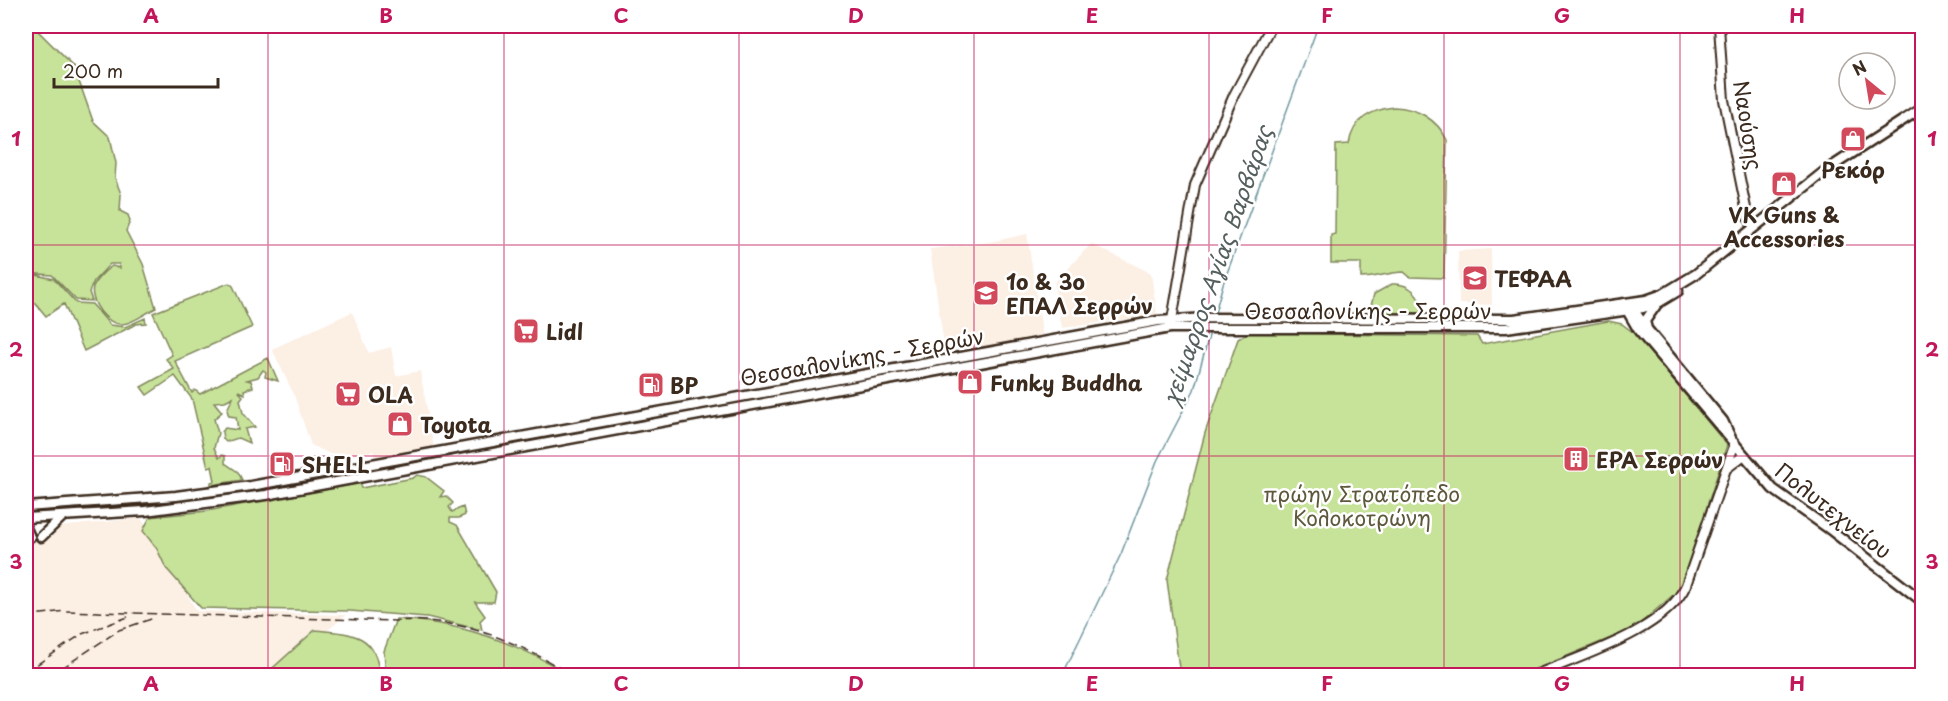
<svg xmlns="http://www.w3.org/2000/svg" width="1948" height="701" font-family="'Playpen Sans',sans-serif">
<style>
.built{fill:#fcefe4}
.green{fill:#c7e39a;stroke:#81865c;stroke-width:1.5}
.lines{fill:none;stroke-linecap:round;stroke-linejoin:round}
.stream{stroke:#6f969e;stroke-width:1.5}
.tertiary-casing{stroke:#3b2a1e;stroke-width:12}
.secondary-casing{stroke:#3b2a1e;stroke-width:13}
.tertiary{stroke:#fff;stroke-width:8}
.secondary{stroke:#fff;stroke-width:8}
.rail{stroke:#3b2a1e;stroke-width:1.5;stroke-dasharray:9 4.5;stroke-linecap:butt}
.grid{fill:none;stroke:#c2185b;stroke-width:1.5;stroke-opacity:0.55}
.labels{text-anchor:middle;dominant-baseline:central;stroke-width:5;stroke-linejoin:round;paint-order:stroke}
.street-label{font-size:21px;fill:#3b2a1e;stroke:#fff}
.poi-label{font-size:21px;font-weight:bold;fill:#3b2a1e;stroke:#fff;text-anchor:start}
.park-label{font-size:21px;fill:#5e583d;stroke:#fff}
.water-label{font-size:22px;font-style:italic;fill:#55605e;stroke:#fff}
.neatline{fill:none;stroke:#c2185b;stroke-width:2}
.grid-label{font-size:20px;text-anchor:middle;font-weight:bold;fill:#c2185b}
</style>
<rect width="100%" height="100%" fill="#fff"/>
<filter id="ink" filterUnits="userSpaceOnUse"><feTurbulence type="fractalNoise" baseFrequency=".0167" numOctaves="2"/><feDisplacementMap in="SourceGraphic" scale="12" xChannelSelector="R" yChannelSelector="G"/><feConvolveMatrix kernelMatrix="1 2 1 2 8 2 1 2 1" color-interpolation-filters="sRGB"/></filter>
<g filter="url(#ink)">
<path class="built" d="M1027,234L1043,338L945,352L930,249L990,242Z
M1091,244L1151,273L1157,315L1062,328L1054,283Z
M1491,249L1492,305L1459,304L1458,251Z
M352,312L369,353L391,347L396,376L420,371L434,448L380,458H375L373,451L339,458L311,445L294,395L272,349Z
M141,518L197,611L346,615L274,675H26V537H52L60,527Z"/>
<path class="green" d="M26,26H33L74,67L93,121L110,137L116,163L115,178L121,194L120,211L128,215L130,221L126,231L143,264L156,308C145,313 134,323 122,324C107,326 89,301 93,287C96,279 106,270 112,266L120,268L119,264H110L94,281L89,292L92,301L76,300L52,275L26,273Z
M1394,107C1417,108 1437,119 1447,140L1444,278L1410,277L1404,272C1388,272 1377,278 1361,278V263H1331V235L1335,234L1336,145L1349,144C1353,119 1371,110 1394,107Z
M36,275L54,279L76,303L92,304L110,325L125,327L145,318L146,323L136,324L84,351L64,304L46,316L26,292V276Z
M229,283L233,286L252,327L175,361L192,393L195,390L200,394L268,358L278,381L265,377L266,372L263,370L258,377L247,380L251,381L253,387L244,390L245,394L238,391L243,396L240,400L243,413L255,427L245,429L249,443L238,438L226,442L223,439L222,432L225,428L238,430L236,417L229,416L227,410L233,397L225,401L214,402L222,412L214,419L218,433L214,448L219,458L222,455L225,456V463L238,472L242,480L211,485V482L215,481L212,466L208,467L192,399L175,376L147,395L141,387L174,369L166,359L172,355L153,313Z
M1392,284C1409,283 1422,294 1422,313L1369,314L1374,294Z
M1608,321L1622,324L1634,333L1727,445L1680,589L1635,628L1521,675H1180L1167,580L1205,433L1238,339L1248,333L1477,336L1482,344Z
M417,475L426,477L444,491L440,497L446,496L453,503L449,507L452,512L463,507L465,515L459,518H450V522L457,525L496,592L494,602H475L485,616L480,621L482,630L427,617L350,611L201,608L166,568L157,549L143,531L150,517L207,511L361,483V488L413,478Z
M396,619C459,622 516,642 570,675H386L384,651Z
M315,630C350,633 377,633 379,675H265Z"/>
<g class="lines">
<path class="stream" d="M1214,316L1223,284L1318,26
M1062,676L1121,554L1157,461L1194,390L1210,332"/>
<g class="tertiary-casing">
<path id="tertiary" d="M1719,26L1724,100L1748,218L1754,227
M1922,88V112
M1172,320L1195,185L1234,95L1271,26
M1726,469L1735,443
M1533,676C1577,657 1666,631 1686,585L1726,469L1744,455"/>
</g>
<g class="secondary-casing">
<path id="secondary" d="M1631,306L1647,329L1723,421L1731,438
M1625,307L1639,331L1773,489L1832,531L1922,601
M1647,329L1645,321L1657,304
M26,507L176,496L251,486L1158,321L1206,318L1514,319L1646,300L1663,294L1696,274L1825,171L1922,108
M26,518L145,511L266,495L1170,328H1506L1643,308L1658,303L1678,291
M26,528L30,537
M41,537L62,517"/>
</g>
<use href="#tertiary" class="tertiary"/>
<use href="#secondary" class="secondary"/>
<path class="rail" d="M26,616L65,611L395,621C460,616 519,642 573,676
M26,672L82,634L128,617
M50,676L119,630L154,618"/>
</g>
</g>
<path class="grid" d="M268,26V676M504,26V676M739,26V676M974,26V676M1209,26V676M1444,26V676M1680,26V676M26,245H1922M26,456H1922"/>
<defs>
<g id="shop-square" transform="scale(1.35)"><rect x="-9" y="-9" width="18" height="18" rx="4" fill="#d1495b" stroke="#fff"/><path d="M-5-2.5h2.3a2.7 3.5 0 0 1 5.4 0H5L5.5 6h-11ZM-1.5-2.5h3a1.5 2.3 0 0 0-3 0Z" fill="#fff"/></g>
<g id="university-square" transform="scale(1.35)"><rect x="-9" y="-9" width="18" height="18" rx="4" fill="#d1495b" stroke="#fff"/><path d="M0-5L7-2L0 1L-7-2ZM-4 1L0 2.5L4 1V4Q0 6-4 4Z" fill="#fff"/></g>
<g id="school-square" transform="scale(1.35)"><rect x="-9" y="-9" width="18" height="18" rx="4" fill="#d1495b" stroke="#fff"/><path d="M0-5L7-2L0 1L-7-2ZM-4 1L0 2.5L4 1V4Q0 6-4 4Z" fill="#fff"/></g>
<g id="supermarket-square" transform="scale(1.35)"><rect x="-9" y="-9" width="18" height="18" rx="4" fill="#d1495b" stroke="#fff"/><path d="M-6-5.5h2.5l.6 2H6L4.5 2H-2.5L-4.4-4H-6ZM-1.5 3.2a1.3 1.3 0 1 0 .1 0ZM3 3.2a1.3 1.3 0 1 0 .1 0Z" fill="#fff"/></g>
<g id="fuel-square" transform="scale(1.35)"><rect x="-9" y="-9" width="18" height="18" rx="4" fill="#d1495b" stroke="#fff"/><path d="M-5.5-6h7V0h2V4h1.3V-2.5L3-4.5l.8-.8L6-3V5H2.5V1h-1V6h-7ZM-4.2-4.7v3.2H.2V-4.7Z" fill="#fff"/></g>
<g id="building-square" transform="scale(1.35)"><rect x="-9" y="-9" width="18" height="18" rx="4" fill="#d1495b" stroke="#fff"/><path d="M-4-6H4V6H1V3H-1V6H-4ZM-2.5-4.3h1.7v1.8h-1.7ZM.8-4.3h1.7v1.8H.8ZM-2.5-1h1.7V.8h-1.7ZM.8-1h1.7V.8H.8Z" fill="#fff"/></g>
</defs>
<g fill-rule="evenodd">
<use href="#shop-square" x="1853" y="139"/>
<use href="#shop-square" x="1784" y="184"/>
<use href="#university-square" x="1475" y="278"/>
<use href="#school-square" x="986" y="293"/>
<use href="#supermarket-square" x="526" y="331"/>
<use href="#shop-square" x="970" y="382"/>
<use href="#fuel-square" x="651" y="385"/>
<use href="#supermarket-square" x="348" y="394"/>
<use href="#shop-square" x="400" y="424"/>
<use href="#building-square" x="1576" y="459"/>
<use href="#fuel-square" x="282" y="464"/>
</g>
<g class="labels">
<g class="street-label">
<text transform="translate(1749 125) rotate(81)">Ναούσης</text>
<text x="1368" y="310">Θεσσαλονίκης - Σερρών</text>
<text transform="translate(862 356) rotate(-10)">Θεσσαλονίκης - Σερρών</text>
<text transform="translate(1834 510) rotate(38)">Πολυτεχνείου</text>
</g>
<g class="poi-label">
<text x="1853" y="169" text-anchor="middle">Ρεκόρ</text>
<text x="1784" y="214" text-anchor="middle">VK Guns &amp;<tspan x="1784" dy="24">Accessories</tspan></text>
<text x="1494" y="278">ΤΕΦΑΑ</text>
<text x="1006" y="281">1ο &amp; 3ο<tspan x="1006" dy="24">ΕΠΑΛ Σερρών</tspan></text>
<text x="546" y="331">Lidl</text>
<text x="990" y="382">Funky Buddha</text>
<text x="670" y="385">BP</text>
<text x="368" y="394">OLA</text>
<text x="420" y="424">Toyota</text>
<text x="1596" y="459">ΕΡΑ Σερρών</text>
<text x="302" y="464">SHELL</text>
</g>
<g class="park-label">
<text x="1362" y="493">πρώην Στρατόπεδο<tspan x="1362" dy="24">Κολοκοτρώνη</tspan></text>
</g>
<g class="water-label">
<text transform="translate(1216 265) rotate(-71)">χείμαρρος Αγίας Βαρβάρας</text>
</g>
</g>
<rect width="1948" height="701" fill="none" stroke="#fff" stroke-width="66"/>
<g transform="translate(1867 81) rotate(330)"><circle r="28" fill="#ffffff" stroke="#b1aaa5" stroke-width="1.5"/>
<path d="M0-4.5L10 22L0 15L-10 22Z" fill="#d1495b"/>
<text y="-9" font-size="16" font-weight="bold" text-anchor="middle" fill="#3b2a1e">N</text>
</g>
<path d="M54 78v9h164v-9" fill="none" stroke="#3b2a1e" stroke-width="3"/>
<text x="63" y="78" font-size="18" fill="#3b2a1e" stroke="#ffffff" stroke-width="4.5" paint-order="stroke">200 m</text>
<rect x="33" y="33" width="1882" height="635" class="neatline"/>
<g class="grid-label">
<text x="151" y="23">A</text>
<text x="386" y="23">B</text>
<text x="621" y="23">C</text>
<text x="856" y="23">D</text>
<text x="1092" y="23">E</text>
<text x="1327" y="23">F</text>
<text x="1562" y="23">G</text>
<text x="1797" y="23">H</text>
<text x="16" y="146">1</text>
<text x="1932" y="146">1</text>
<text x="16" y="357">2</text>
<text x="1932" y="357">2</text>
<text x="16" y="569">3</text>
<text x="1932" y="569">3</text>
<text x="151" y="691">A</text>
<text x="386" y="691">B</text>
<text x="621" y="691">C</text>
<text x="856" y="691">D</text>
<text x="1092" y="691">E</text>
<text x="1327" y="691">F</text>
<text x="1562" y="691">G</text>
<text x="1797" y="691">H</text>
</g>
</svg>
